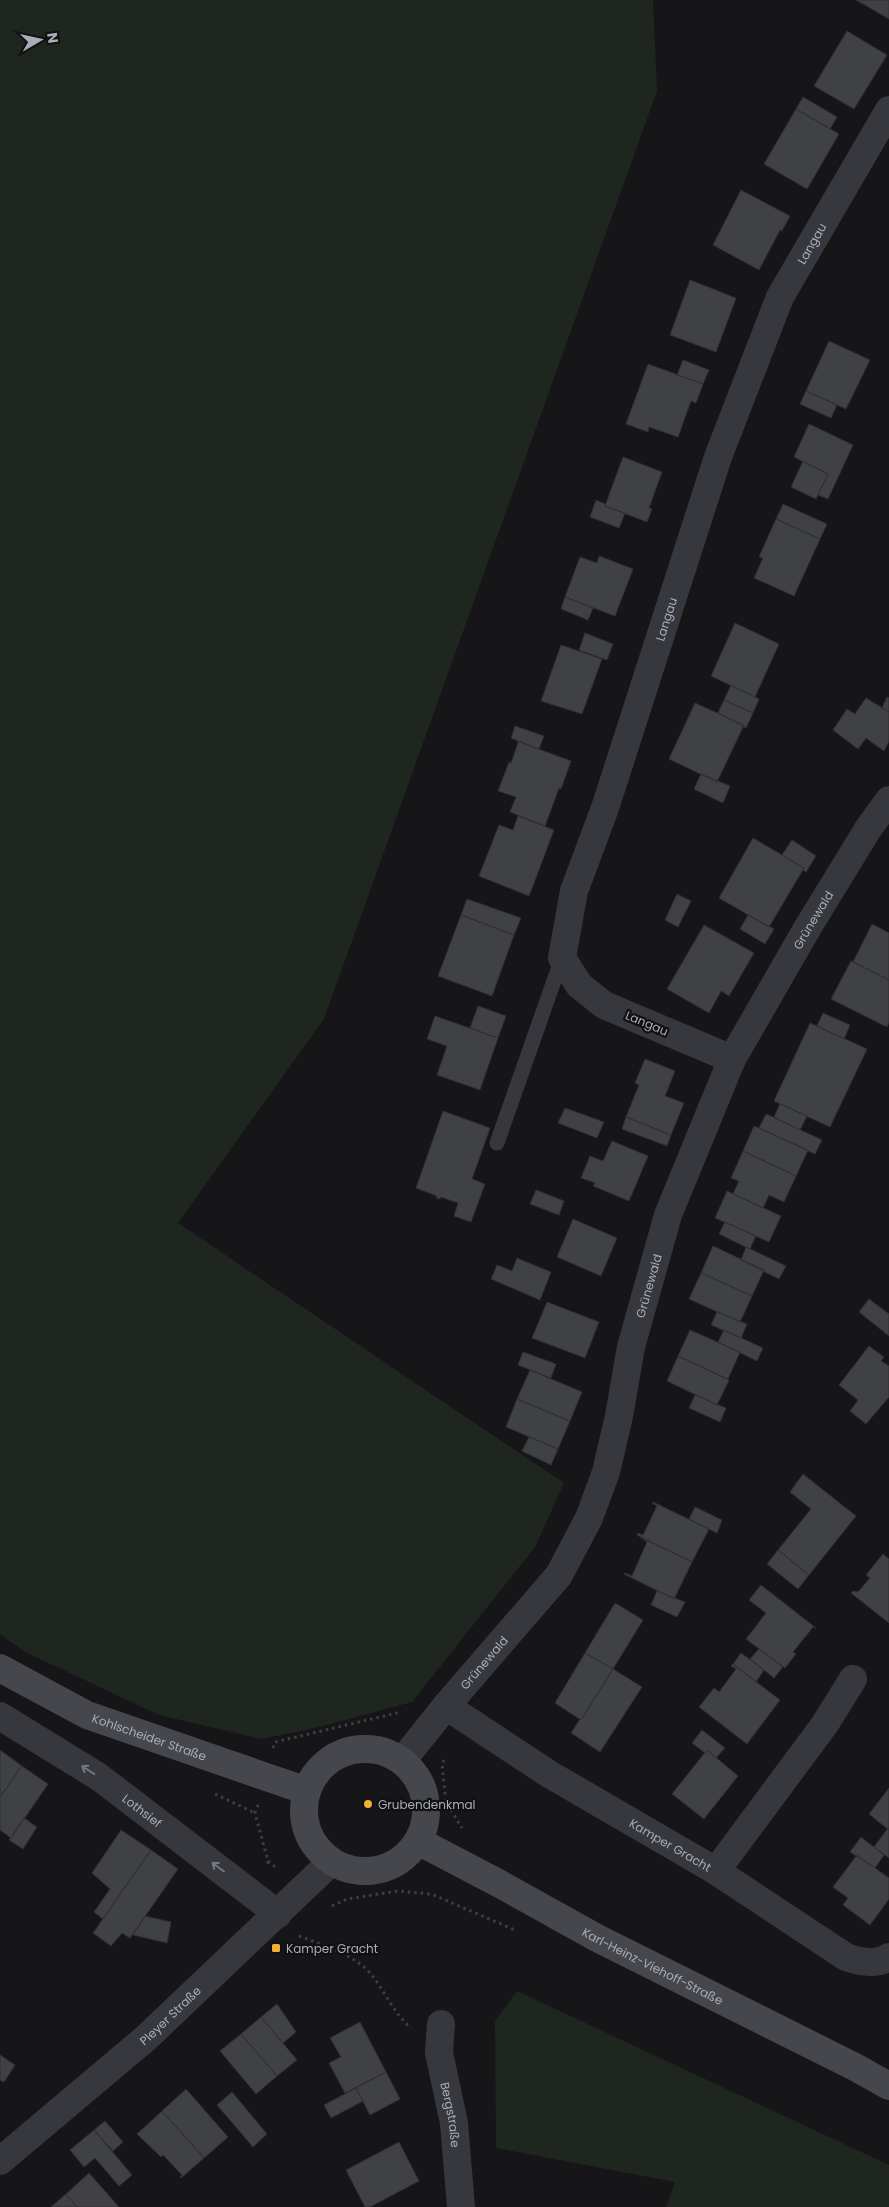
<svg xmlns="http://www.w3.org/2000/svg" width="889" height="2207" font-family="Poppins,sans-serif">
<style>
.green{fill:#1e261f}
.building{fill:#404145;stroke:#303034}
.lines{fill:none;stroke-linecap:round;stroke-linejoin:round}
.path{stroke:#3d3f44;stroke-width:3;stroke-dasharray:2.5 4;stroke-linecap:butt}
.lane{stroke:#37383d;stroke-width:15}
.street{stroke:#37383d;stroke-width:28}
.secondary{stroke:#45474d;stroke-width:28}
.oneway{stroke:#757881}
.poi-dot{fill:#f2b134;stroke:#111113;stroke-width:2}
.labels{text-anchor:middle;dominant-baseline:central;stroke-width:4.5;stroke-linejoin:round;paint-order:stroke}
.street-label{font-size:12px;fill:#a8adb8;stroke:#111113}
.poi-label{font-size:12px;fill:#a8adb8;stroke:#111113;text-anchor:start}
</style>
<rect width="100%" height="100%" fill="#161618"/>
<path class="green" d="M0,0H653L657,91L324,1019L178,1223L564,1483L535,1547L412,1702L315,1728L261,1739L159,1715L25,1652L0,1634Z
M517,1991L889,2165V2207H666L675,2182L496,2148L495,2021Z"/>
<path class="building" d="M856,0H889V19Z
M847,31L887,55L854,109L814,86Z
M803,97L837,117L830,129L796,109Z
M796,109L839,134L807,189L764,164Z
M741,190L790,216L782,231L780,230L759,270L713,245Z
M690,280L736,298L716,352L670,335Z
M829,341L870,360L846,409L806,391Z
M683,360L709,370L703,384L677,375Z
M648,364L703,384L696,403L691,401L678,437L649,427L648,432L626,424Z
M806,391L837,405L831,418L800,404Z
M809,424L853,445L828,499L818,495L828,474L794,457Z
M623,457L662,472L649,508L652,509L647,522L605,506Z
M803,461L828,474L816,499L791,487Z
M596,500L605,504V506L625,513L619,528L590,517Z
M783,504L827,524L820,539L776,519Z
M776,519L820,539L794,596L754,578L763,558L759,557Z
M599,556L633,569L615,616L565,597L580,557L597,563Z
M565,597L593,608L588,620L561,609Z
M735,623L779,644L755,697L711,676Z
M585,633L613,644L607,660L579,650Z
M561,645L602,659L582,714L541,701Z
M731,685L759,699L753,713L724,700Z
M887,697L889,698V712L882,708Z
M866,698L889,712V741L884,751L866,738L858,749L833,730L847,709L855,714Z
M724,700L753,713L746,728L718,713Z
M695,703L744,725L717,782L669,759Z
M515,726L544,736L539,749L511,738Z
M517,741L571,761L561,789L559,788L545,826L510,812L516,797L498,791L509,762L511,763L518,743Z
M701,774L730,786L723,803L694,789Z
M518,816L554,830L529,896L479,876L499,825L513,830Z
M753,838L804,868L769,927L719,898Z
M792,840L816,856L806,872L803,870L804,868L782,855Z
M677,894L691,901L678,927L665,920Z
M467,899L521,918L514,935L461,915Z
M461,915L514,935L492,996L438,976Z
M748,915L774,929L765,944L740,929Z
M872,924L889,933V980L853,962Z
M704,925L754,953L729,996L721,991L709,1013L667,989Z
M851,961L889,980V1022L887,1027L831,999Z
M478,1006L506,1016L498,1038L470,1028Z
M823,1013L850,1025L844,1039L817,1026Z
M435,1016L498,1038L480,1090L437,1075L447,1046L427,1039Z
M810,1023L867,1049L830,1127L774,1101Z
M645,1059L675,1071L665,1096L684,1103L671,1135L626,1117L639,1085L635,1083Z
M780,1104L807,1116L800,1130L774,1117Z
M565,1108L604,1122L597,1138L558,1123Z
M443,1111L490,1128L472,1179L485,1184L471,1222L454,1216L458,1203L441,1197L440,1199L436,1198L437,1196L416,1188Z
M766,1114L822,1140L815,1154L759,1128Z
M626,1117L671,1135L667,1146L622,1129Z
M754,1126L808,1150L796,1176L743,1151Z
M612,1141L648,1156L629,1201L593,1186L595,1183L581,1178L590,1156L603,1161Z
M743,1151L796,1176L784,1202L769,1195L763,1208L733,1194L739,1181L731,1178Z
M536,1190L564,1201L559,1215L530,1204Z
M727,1191L781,1216L769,1242L715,1218Z
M573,1219L617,1238L601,1276L557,1257Z
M725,1222L756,1236L750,1249L719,1234Z
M713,1246L764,1270L752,1296L701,1273Z
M746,1247L786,1266L779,1279L741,1260Z
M517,1258L551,1272L540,1300L491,1279L497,1265L512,1271Z
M701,1273L752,1296L740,1322L689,1299Z
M869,1299L889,1314V1336L859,1312Z
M547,1302L599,1322L585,1358L532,1338Z
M717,1312L747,1324L741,1338L711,1325Z
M690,1330L740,1352L728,1379L678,1356Z
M724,1330L763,1348L757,1361L718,1342Z
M869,1346L884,1357L881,1361L889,1366V1397L866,1424L850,1411L858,1400L839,1385Z
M523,1352L556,1364L551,1378L518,1365Z
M678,1356L729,1380L717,1405L667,1381Z
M530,1370L582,1392L570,1421L517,1399Z
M695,1395L726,1408L720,1422L689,1408Z
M517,1399L570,1421L558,1449L506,1427Z
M529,1437L558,1449L551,1465L522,1451Z
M803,1474L856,1516L809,1575L778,1550L811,1509L790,1492Z
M653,1502L709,1529L692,1562L637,1535L638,1533L643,1535L657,1506L652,1503Z
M695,1507L722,1520L717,1533L689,1519Z
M640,1537L692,1562L674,1599L624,1574L625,1573L632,1576L647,1542Z
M778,1550L809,1575L798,1589L767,1564Z
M883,1554L889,1559V1623L851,1593L853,1591L858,1592L870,1578L866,1575Z
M761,1585L816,1628L813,1627L793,1652L796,1654L785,1668L746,1639L766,1613L749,1600Z
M657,1591L685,1602L677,1617L651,1605Z
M615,1603L643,1620L613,1669L585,1653Z
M759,1649L783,1667L774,1678L750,1659Z
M585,1653L613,1669L581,1720L555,1703Z
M741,1653L764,1670L756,1682L733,1664Z
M733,1664L780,1700L747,1744L699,1707L714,1688L719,1692L736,1669L731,1666Z
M613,1669L642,1687L600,1752L571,1733L580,1719L581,1720Z
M702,1730L725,1748L716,1758L707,1750L705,1753L692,1743Z
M0,1750L22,1766L0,1797Z
M707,1750L738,1776L704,1819L672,1794Z
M22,1766L48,1784L11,1838L0,1830V1797Z
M889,1788V1830L869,1814Z
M24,1818L37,1827L23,1849L9,1840Z
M888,1828L889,1829V1858L874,1847Z
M121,1830L151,1850L103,1919L94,1912L110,1889L92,1873Z
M861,1837L884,1855L875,1868L850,1852Z
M151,1850L178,1869L130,1938L122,1933L111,1946L93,1933Z
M857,1855L889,1878V1899L870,1925L843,1905L848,1898L833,1887Z
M145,1916L171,1922L167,1943L133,1935Z
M277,2004L296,2032L283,2043L261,2017Z
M261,2017L297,2060L277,2076L241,2034Z
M360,2022L386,2072L345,2093L329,2063L341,2057L330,2038Z
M241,2034L277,2076L256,2094L220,2051Z
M0,2055L15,2065L4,2082L0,2080Z
M386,2072L400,2099L370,2115L356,2088Z
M356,2088L363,2101L331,2118L324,2105Z
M186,2089L228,2137L204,2158L162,2111Z
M232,2092L267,2134L253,2147L217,2105Z
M162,2111L204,2158L181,2178L180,2177L182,2175L163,2155L161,2157L137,2134Z
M105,2121L123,2142L113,2151L94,2130Z
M94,2130L132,2175L119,2186L95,2158L84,2167L70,2150Z
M399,2142L419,2181L370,2207H365L346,2170Z
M89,2173L119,2207H77L66,2194Z
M66,2194L77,2207H51Z"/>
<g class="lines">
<path class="path" d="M273,1748L275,1742L401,1712
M444,1760L442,1764L446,1802L462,1828
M215,1794L255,1813
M258,1805L255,1813L268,1861L267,1866
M268,1861L278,1869
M332,1906L347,1899L398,1891L431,1894L515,1930
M299,1936C321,1944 345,1952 363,1966C380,1980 391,2011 411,2028"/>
<path class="lane" d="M497,1143L562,958"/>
<g class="street">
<path id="s1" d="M732,1059L604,1005L579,985L562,958L574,891L605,808L718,457L780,297L889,110"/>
<path id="s2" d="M446,1706L549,1774L716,1871L846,1957C859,1962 877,1965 889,1957"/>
<path id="s3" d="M0,1716L99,1777L278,1914"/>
<path id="s4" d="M402,1761L446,1706L559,1575L589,1518L606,1472L619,1416L631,1347L668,1215L732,1059L808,927L868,829L889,800"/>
<path d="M716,1871L825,1724L853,1679"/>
<path id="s5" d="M441,2024L439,2053L454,2123L461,2207"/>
<path id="s6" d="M0,2161L146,2038L331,1862"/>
</g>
<g class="secondary">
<path id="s7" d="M0,1668L87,1715L307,1791"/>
<circle cx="365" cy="1810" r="61"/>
<path id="s8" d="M418,1841L500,1884L597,1938L855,2067L889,2086"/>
</g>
</g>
<defs><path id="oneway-shaft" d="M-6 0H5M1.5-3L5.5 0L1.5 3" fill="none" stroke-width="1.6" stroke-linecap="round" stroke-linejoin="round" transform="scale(1.25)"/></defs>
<g class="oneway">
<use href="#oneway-shaft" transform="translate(88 1770) rotate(-148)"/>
<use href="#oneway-shaft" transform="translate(218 1867) rotate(-143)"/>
</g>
<g class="poi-dot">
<circle cx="368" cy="1804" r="5"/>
<rect x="271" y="1943" width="10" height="10" rx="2.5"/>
</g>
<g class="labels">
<g class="street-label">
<text stroke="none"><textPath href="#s1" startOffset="962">Langau</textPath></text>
<text stroke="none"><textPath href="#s1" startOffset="558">Langau</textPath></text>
<text stroke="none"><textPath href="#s4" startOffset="951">Grünewald</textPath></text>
<text transform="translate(647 1023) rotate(23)">Langau</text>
<text stroke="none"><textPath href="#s4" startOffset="548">Grünewald</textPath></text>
<text stroke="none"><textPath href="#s4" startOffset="128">Grünewald</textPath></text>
<text stroke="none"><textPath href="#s7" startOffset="165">Kohlscheider Straße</textPath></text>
<text stroke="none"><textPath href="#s3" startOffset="171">Lothsief</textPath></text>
<text stroke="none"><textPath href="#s2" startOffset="264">Kamper Gracht</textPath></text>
<text stroke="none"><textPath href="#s8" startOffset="266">Karl-Heinz-Viehoff-Straße</textPath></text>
<text stroke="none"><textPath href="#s6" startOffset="224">Pleyer Straße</textPath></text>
<text stroke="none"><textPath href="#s5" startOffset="92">Bergstraße</textPath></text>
</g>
<g class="poi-label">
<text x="378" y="1804">Grubendenkmal</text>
<text x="286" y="1948">Kamper Gracht</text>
</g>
</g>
<g transform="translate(40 40) rotate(81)" stroke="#111113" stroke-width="4" paint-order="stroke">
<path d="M0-4L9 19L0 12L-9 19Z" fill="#a8adb8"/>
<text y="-8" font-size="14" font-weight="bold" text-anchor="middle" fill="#a8adb8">N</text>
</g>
</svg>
